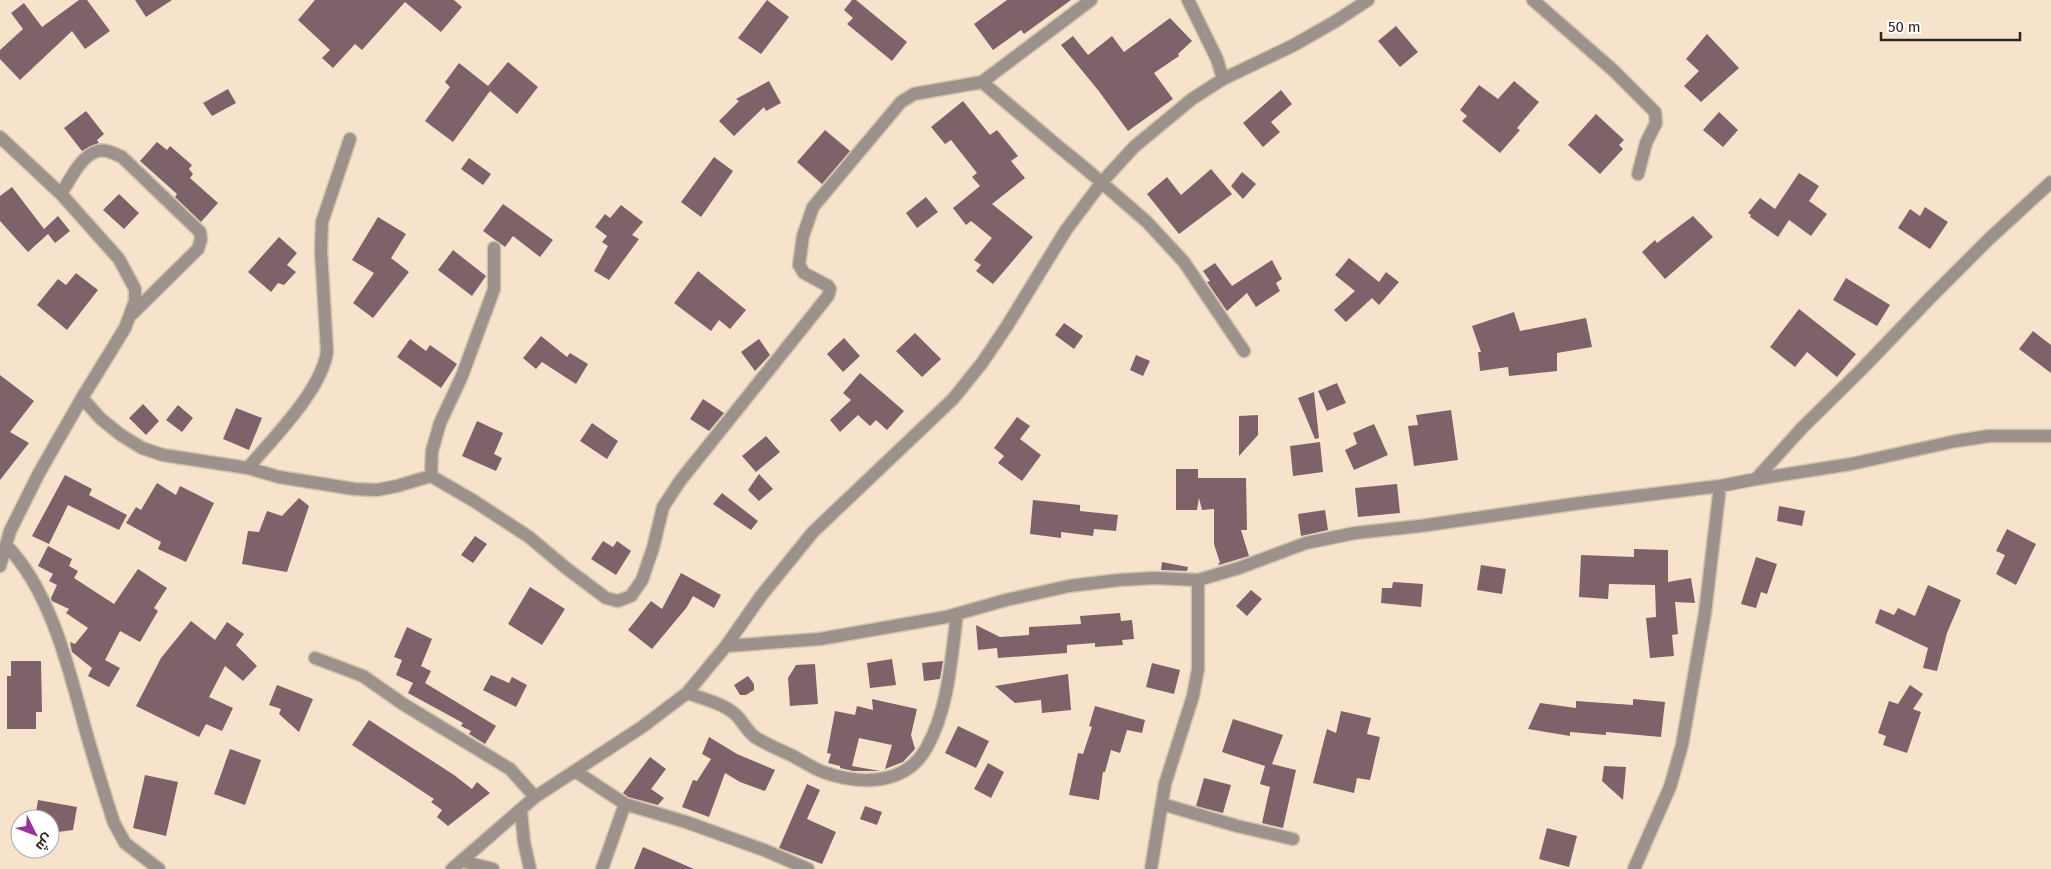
<svg xmlns="http://www.w3.org/2000/svg" width="2051" height="869" font-family="'Fira Sans',Cairo,sans-serif">
<style>
.building{fill:#7e626a}
.lines{fill:none;stroke-linecap:round;stroke-linejoin:round}
.street-casing{stroke:#d3c1ad;stroke-width:15}
.street{stroke:#9d928b;stroke-width:12}
</style>
<rect width="100%" height="100%" fill="#f7e3cc"/>
<path class="building" d="M79,0H87L110,31L85,49L72,31L20,80L0,59V50L23,29L11,13L24,3L42,27Z
M135,0H172L146,17Z
M315,0H454L462,7L441,32L405,2L362,50L355,44L333,68L322,58L330,50L298,20Z
M767,0L789,17L761,54L738,38Z
M852,0H856L907,42L892,61L847,24L853,18L844,10Z
M1007,0H1071L1024,34L1021,30L993,50L974,24Z
M1170,18L1192,41L1178,54L1179,56L1154,73L1173,99L1128,131L1098,90L1061,45L1073,36L1088,55L1112,36L1124,52Z
M1396,26L1418,52L1400,67L1378,41Z
M1707,34L1739,68L1701,102L1684,86L1699,71L1686,59Z
M508,62L538,87L517,114L490,91L453,142L425,121L450,87L445,82L459,63L488,86Z
M769,81L781,103L766,111L764,107L734,136L719,121L739,101L736,99Z
M1514,81L1539,102L1517,128L1520,130L1500,153L1462,121L1467,116L1460,110L1479,85L1498,99Z
M228,89L236,103L212,116L203,103Z
M1281,90L1292,104L1271,122L1280,132L1263,147L1243,123Z
M963,101L990,135L997,130L1018,156L1011,161L1025,178L992,204L1033,237L993,284L976,271L981,265L974,260L992,238L971,221L966,225L953,208L980,186L972,177L977,173L951,140L945,144L931,127Z
M86,111L104,134L97,140L99,143L82,151L64,128Z
M1719,112L1738,130L1723,147L1703,130Z
M1596,114L1624,140L1619,145L1623,149L1600,174L1568,145Z
M825,130L850,151L822,184L797,162Z
M157,142L167,150L170,146L192,165L189,169L193,174L190,178L218,203L201,222L175,197L177,194L140,161Z
M714,157L733,171L701,217L681,202Z
M469,158L491,174L483,185L461,169Z
M1211,169L1232,194L1179,234L1147,194L1167,177L1181,195Z
M1242,172L1256,184L1243,199L1231,186Z
M1799,173L1819,186L1809,201L1827,214L1811,236L1789,220L1778,237L1750,217L1751,215L1748,213L1760,198L1775,209Z
M12,187L44,229L58,216L70,231L55,243L48,234L28,252L0,221V196Z
M119,194L139,213L124,229L103,210Z
M926,197L938,212L917,228L906,213Z
M503,204L553,240L540,257L513,236L505,247L483,231Z
M621,205L643,222L632,235L639,239L609,280L594,271L608,246L602,242L607,236L595,227L605,214L610,218Z
M1925,207L1948,222L1930,249L1898,228L1910,209L1920,216Z
M1693,216L1713,237L1665,279L1642,252L1655,240L1657,243Z
M378,217L406,234L391,258L409,272L373,318L353,303L374,273L352,260Z
M279,237L297,253L287,265L296,272L284,285L278,283L271,292L248,272Z
M453,250L486,276L472,296L438,270Z
M1349,258L1379,282L1386,272L1399,282L1379,305L1372,298L1346,322L1334,310L1355,291L1335,275Z
M1272,260L1282,279L1276,283L1280,291L1256,307L1247,293L1227,311L1207,282L1210,281L1203,271L1215,263L1232,286Z
M698,271L746,310L730,329L719,320L711,331L674,303Z
M76,273L98,290L67,330L37,305L58,279L66,285Z
M1846,278L1890,305L1877,326L1833,300Z
M1799,309L1856,354L1837,377L1807,352L1795,367L1770,347Z
M1514,312L1520,331L1586,318L1592,347L1557,353V371L1509,376L1508,367L1480,371L1478,352H1481L1472,326Z
M1064,323L1083,336L1074,349L1055,335Z
M2033,331L2051,345V373L2019,349Z
M915,333L941,359L922,377L896,351Z
M541,336L567,357L570,353L588,364L576,384L542,362L536,369L523,358Z
M844,338L860,356L843,372L827,354Z
M410,339L426,351L430,345L457,364L441,388L397,357Z
M759,339L770,355L755,371L741,352Z
M1136,355L1150,361L1143,376L1130,370Z
M860,373L904,411L887,430L876,420L870,426L858,415L840,432L830,420L851,400L843,393Z
M0,375L34,401L10,432L29,443L0,480Z
M1337,383L1346,403L1327,411L1318,391Z
M1314,392L1319,438L1315,439L1298,398Z
M703,399L724,413L709,431L690,419Z
M143,404L159,421L146,435L129,418Z
M178,405L193,418L182,432L166,420Z
M236,408L262,418L249,450L223,439Z
M1451,410L1458,460L1414,466L1408,426L1418,425L1416,415Z
M1258,415V435L1239,456V416Z
M1017,417L1030,426L1020,439L1041,455L1022,481L998,463L1004,456L994,448Z
M477,421L503,433L494,454L502,458L496,471L462,456Z
M592,423L618,441L607,459L580,441Z
M1374,424L1388,455L1354,470L1345,450L1357,444L1353,433Z
M766,436L780,452L756,472L742,456Z
M1320,442L1323,472L1293,476L1290,446Z
M1176,469H1198V478H1246L1247,530H1241L1249,556L1219,565L1218,563H1220L1214,544V509L1202,510L1199,498L1197,510H1176Z
M759,474L773,489L759,501L748,490Z
M65,475L92,489L89,495L127,515L119,530L68,505L49,544L32,536Z
M157,483L176,495L180,486L214,503L186,562L158,549L161,542L126,523L136,507L141,510Z
M1397,484L1400,513L1358,517L1355,488Z
M722,493L758,521L751,530L713,504Z
M299,498L309,506L287,572L242,564L248,531L259,532L267,511L282,516Z
M1033,500L1080,505V511L1118,515L1116,531L1094,529L1093,536L1061,532V538L1030,534Z
M1779,506L1805,511L1802,526L1777,521Z
M1325,510L1328,530L1301,536L1298,514Z
M2007,529L2036,544L2016,585L1996,574L2005,555L1996,551Z
M475,536L487,544L473,563L461,555Z
M603,541L613,547L617,541L631,551L616,575L591,559Z
M48,546L72,559L69,566L78,571L74,578L114,604L138,569L167,588L154,608L158,611L140,642L120,631L105,660L120,668L109,687L88,676L92,668L72,652L70,642L75,644L88,628L66,613L69,609L52,601L51,598L57,585L49,581L53,574L38,566Z
M1634,549L1668,550V582L1691,578L1695,603L1675,602L1678,634L1672,635L1674,656L1650,658L1646,618L1656,617L1655,585L1609,584L1608,599L1579,597L1581,555L1634,557Z
M1756,557L1777,564L1767,594L1761,592L1756,608L1741,604Z
M1162,562L1188,567L1187,571L1161,570Z
M1481,565L1506,569L1502,594L1477,590Z
M681,573L721,595L714,608L693,596L687,607L652,649L628,630L651,601L662,609Z
M1393,582L1423,584L1421,607L1381,603L1382,588H1392Z
M1928,585L1961,600L1947,633L1937,671L1923,668L1928,648L1875,623L1880,609L1894,615L1898,608L1915,616Z
M530,587L565,609L542,645L508,624Z
M1251,590L1262,599L1247,616L1236,606Z
M1120,613L1121,621L1132,620L1134,639L1122,640L1123,645L1095,647V643L1067,645V653L998,658L997,648L978,650L976,625L1000,637L1029,635V627L1081,624L1080,616Z
M191,621L215,640L227,622L244,634L236,645L257,666L243,681L225,666L209,697L233,708L222,731L206,724L199,737L136,706L161,658Z
M407,627L432,639L421,666L431,671L425,683L496,726L485,744L469,734L471,731L461,726L463,723L408,693L413,683L396,675L402,660L394,657Z
M892,659L896,685L870,688L867,663Z
M11,661H41L42,712H36V729H7V676H11Z
M943,661L940,679L924,681L922,663Z
M1152,663L1180,670L1174,694L1146,687Z
M815,664L818,704L790,706L788,678L796,665Z
M1068,674L1071,710L1042,713L1041,700L1015,703L995,686Z
M491,675L509,683L512,677L527,685L516,707L483,690Z
M748,676L754,684V690L746,695H740L734,685Z
M277,685L313,699L299,732L279,714L281,709L269,705Z
M1910,685L1923,694L1913,709L1921,712L1907,753L1883,745L1886,736L1878,733L1889,701L1898,704Z
M872,699L917,709L911,735L915,749L903,762L885,769L892,745L859,738L852,766L880,771H853L840,768V766L828,763L831,754L827,753L835,711L855,715L857,706L873,710Z
M1633,699L1665,702L1661,737L1606,732V735L1570,732V736L1528,729L1540,703L1576,708V701L1633,705Z
M1095,706L1145,720L1142,733L1127,730L1120,753L1111,750L1105,772H1103L1099,800L1069,795L1078,753L1083,754L1092,727L1089,726Z
M1341,711L1371,718L1367,734L1380,737L1370,780L1357,778L1354,793L1313,783L1327,729L1336,733Z
M1233,719L1283,735L1272,764L1296,770L1283,828L1262,823L1270,787L1260,784L1265,766L1222,752Z
M369,720L454,775L472,789L477,782L490,793L448,826L437,817L442,810L431,802L434,799L352,745Z
M958,726L989,741L976,768L945,753Z
M709,737L737,754L775,770L765,791L740,782L725,773L709,817L682,807L693,780L697,781L711,759L702,754Z
M230,749L261,760L245,805L214,794Z
M650,757L666,769L651,789L664,798L658,805L628,797L623,793Z
M988,763L1004,772L991,798L974,789Z
M1604,766L1626,767L1623,800L1602,781Z
M145,775L178,782L166,836L133,828Z
M1204,778L1231,785L1223,813L1196,806Z
M807,784L820,790L807,819L836,832L822,864L779,848Z
M38,800L77,807L73,830L50,833V819H35Z
M865,806L882,812L877,825L860,819Z
M1547,828L1577,836L1569,867L1539,859Z
M643,847L694,869H634Z"/>
<g class="lines">
<g class="street-casing">
<path id="street" d="M1188,0L1217,59L1223,79
M1533,0L1614,71L1655,112L1656,123L1646,143L1638,174
M982,82L1059,147L1086,169L1147,222L1184,262L1244,351
M0,137L61,194L119,259L135,289V301L125,328L82,398L39,473L10,531L0,566
M61,194C70,180 81,155 98,151C106,149 115,154 122,157L200,232L201,239L198,249L132,314
M82,398L101,419L121,435L142,448L163,455L248,468L279,477L354,489L377,490L397,486L431,476L474,501L529,537L566,568L606,598L618,601L631,596L642,580L653,548L663,507L680,481L828,296L830,289L828,286L804,273L799,265L803,236L813,207L901,102L914,94L982,82L1091,0
M248,468C273,438 321,391 327,352L321,250L322,222L350,139
M431,476L432,451L440,423L462,376L494,289V248
M1756,479L1802,428L1861,370L1928,300L1989,239L2051,182
M6,545C50,590 69,668 85,728C94,760 104,792 114,823L125,843L159,869
M726,646L820,639L946,617L1006,600L1069,586L1119,580L1154,578L1198,580L1239,568L1306,543L1355,533L1420,526L1588,502L1720,486L1756,479L1851,464L1956,441L1989,436H2051
M315,658L363,676L403,704L510,769L535,797
M687,693C704,699 726,704 738,717C744,724 748,732 755,737C767,745 780,750 793,756C802,761 813,768 823,772C860,785 906,786 927,747C949,707 951,659 957,614
M575,771L625,804L686,822L764,850L808,869
M1162,804L1237,826L1293,839
M521,811L524,842L530,869
M462,861L493,869
M452,869L535,797L642,727L687,693L726,646L761,596L813,532L953,399L982,363L1007,326L1066,230L1102,182L1134,147L1192,99L1223,79L1294,45L1336,21L1368,0
M602,869L625,804
M1151,869L1165,784L1193,696L1198,669V580
M1634,869L1670,787L1682,745L1705,613L1720,486"/>
</g>
<use href="#street" class="street"/>
</g>
<g transform="translate(35 834) rotate(132)"><circle r="24" fill="#ffffff" stroke="#aca9a5"/>
<path d="M0-4L9 19L0 12L-9 19Z" fill="#97359c"/>
<text y="-8" font-size="14" font-weight="bold" text-anchor="middle" fill="#2f271f">ش</text>
</g>
<path d="M1881 32v8h139v-8" fill="none" stroke="#2f271f" stroke-width="2.5"/>
<text x="1888" y="32" font-size="15" fill="#2f271f" stroke="#ffffff" stroke-width="4" paint-order="stroke">50 m</text>
</svg>
